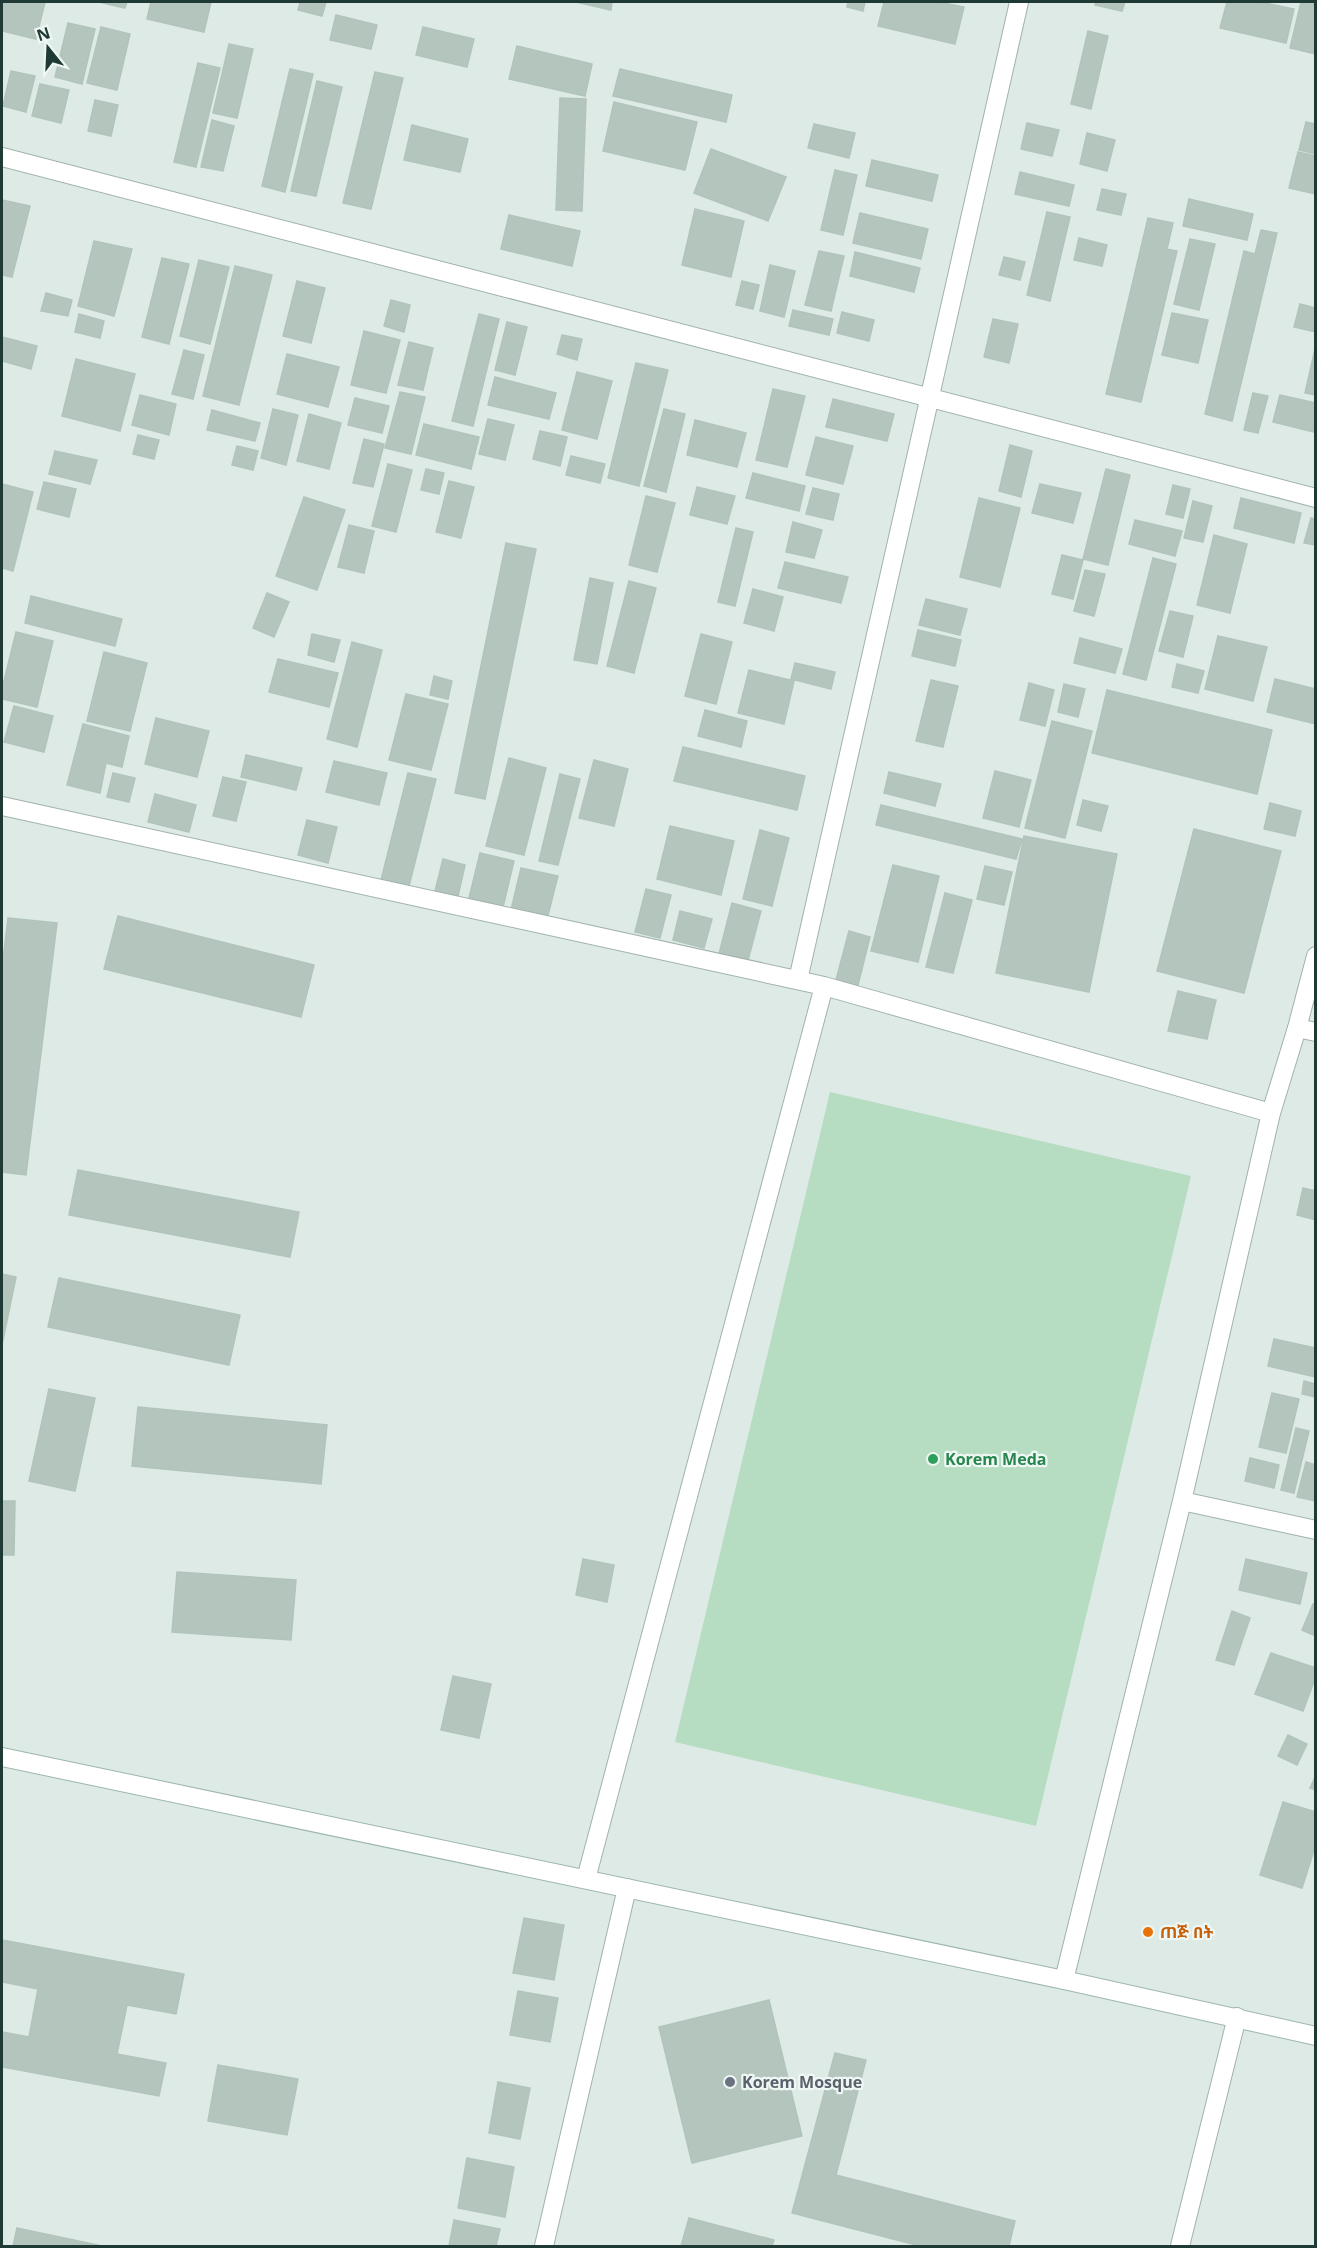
<svg xmlns="http://www.w3.org/2000/svg" width="1317" height="2248" font-family="'Open Sans','Noto Sans Ethiopic',sans-serif">
<style>
.green{fill:#b6dcc2}
.building{fill:#b4c5be;stroke:#b1c4bc;stroke-width:1.5}
.lines{fill:none;stroke-linecap:round;stroke-linejoin:round}
.street-casing{stroke:#a1b2ac;stroke-width:20}
.secondary-casing{stroke:#9db6ae;stroke-width:20}
.street{stroke:#fff;stroke-width:18}
.secondary{stroke:#fff;stroke-width:18}
.leisure-dot{fill:#2e9e5b;stroke:#eef7f3;stroke-width:2}
.food-dot{fill:#e8710a;stroke:#eef7f3;stroke-width:2}
.worship-dot{fill:#6b7280;stroke:#eef7f3;stroke-width:2}
.labels{text-anchor:middle;dominant-baseline:central;stroke-width:4.5;stroke-linejoin:round;paint-order:stroke}
.leisure-label{font-size:16px;font-weight:bold;fill:#27864d;stroke:#eef7f3;text-anchor:start}
.food-label{font-size:16px;font-weight:bold;fill:#c56008;stroke:#eef7f3;text-anchor:start}
.worship-label{font-size:16px;font-weight:bold;fill:#5b616d;stroke:#eef7f3;text-anchor:start}
</style>
<rect width="100%" height="100%" fill="#deeae5"/>
<path class="green" d="M830,1092L1191,1176L1036,1826L675,1742Z"/>
<path class="building" d="M2,2H45L36,39L2,31Z
M99,2H127L125,8Z
M151,2H211L204,32L147,19Z
M300,2H326L322,16L298,10Z
M576,2H612L611,10Z
M848,2H865L863,11L847,7Z
M884,2H939L964,7L955,44L878,26Z
M1096,2H1125L1122,11L1095,5Z
M1227,2H1260L1294,9L1286,43L1220,28Z
M1301,2H1316V54L1290,48Z
M336,15L377,25L371,49L330,40Z
M68,23L95,29L82,84L55,77Z
M101,27L130,34L117,90L87,83Z
M423,27L474,39L467,67L416,55Z
M1088,31L1108,36L1091,109L1071,104Z
M229,44L253,49L237,118L213,113Z
M517,46L592,64L585,96L509,79Z
M198,63L220,68L196,167L174,162Z
M290,69L313,74L285,192L262,186Z
M620,69L732,95L726,122L613,96Z
M11,71L35,76L26,112L3,106Z
M375,72L403,78L371,209L343,203Z
M317,81L342,87L316,196L291,191Z
M40,84L69,90L61,123L32,116Z
M560,98L586,99L582,211L556,210Z
M95,100L118,105L111,136L88,131Z
M614,102L697,122L685,170L603,151Z
M212,120L234,126L223,171L201,167Z
M1306,122L1316,124V154L1299,150Z
M1027,123L1059,130L1052,156L1021,149Z
M814,124L855,133L849,158L808,148Z
M412,125L468,139L460,172L404,160Z
M1087,133L1115,140L1107,171L1080,164Z
M711,149L786,177L768,221L694,193Z
M1298,152L1316,156V194L1289,188Z
M872,160L938,175L932,201L866,186Z
M835,170L857,175L843,235L821,230Z
M1020,172L1074,185L1069,206L1015,194Z
M1102,189L1126,194L1121,215L1097,210Z
M1189,199L1253,214L1247,240L1183,226Z
M2,200L30,206L12,277L2,275Z
M695,209L744,221L731,277L682,265Z
M1047,212L1070,217L1050,301L1027,295Z
M860,213L928,229L921,259L853,243Z
M509,215L580,231L572,266L501,249Z
M1148,218L1173,223L1167,249L1177,251L1141,402L1106,394Z
M1261,230L1277,233L1232,421L1205,414L1244,251L1255,254Z
M1079,238L1107,245L1102,266L1074,260Z
M1190,239L1215,244L1199,310L1174,304Z
M94,241L132,249L114,316L78,306Z
M819,251L844,256L831,311L805,305Z
M855,252L920,268L914,292L850,276Z
M1004,257L1025,262L1020,280L999,275Z
M162,258L189,264L169,344L142,337Z
M199,260L229,267L210,344L180,336Z
M770,265L795,271L784,317L760,311Z
M235,266L272,275L239,405L203,396Z
M297,281L325,288L311,343L283,336Z
M742,281L759,285L753,309L736,305Z
M46,293L72,300L68,316L41,311Z
M391,300L410,305L404,332L384,326Z
M1300,304L1316,308V332L1294,327Z
M793,310L833,319L829,335L789,326Z
M842,312L874,320L869,341L837,333Z
M1172,313L1208,320L1198,363L1162,355Z
M79,314L104,321L100,338L75,332Z
M479,314L499,319L473,426L452,421Z
M993,319L1018,324L1009,363L984,357Z
M507,322L527,327L515,375L495,370Z
M364,331L400,340L386,393L351,385Z
M562,335L582,339L577,360L557,354Z
M2,337L37,346L31,369L2,361Z
M409,342L433,348L423,390L398,385Z
M1315,349H1316V395L1305,393Z
M184,350L204,355L193,399L172,394Z
M287,354L339,367L328,407L277,394Z
M76,359L135,374L120,431L62,416Z
M636,363L668,370L639,486L608,478Z
M577,372L612,381L597,439L562,430Z
M495,377L556,393L549,419L488,405Z
M773,389L805,396L787,467L756,460Z
M400,392L425,397L411,454L385,448Z
M1253,393L1268,396L1258,433L1244,430Z
M140,395L176,404L169,435L132,425Z
M1280,395L1316,403L1314,432L1273,422Z
M355,398L389,406L382,433L348,425Z
M833,399L894,414L887,441L826,427Z
M273,409L298,415L286,465L261,458Z
M664,409L685,414L666,492L644,486Z
M212,410L260,423L255,441L207,430Z
M309,414L341,423L329,469L297,461Z
M488,419L514,425L505,460L479,454Z
M695,420L746,433L737,467L687,455Z
M424,424L479,437L471,469L416,455Z
M540,431L567,437L560,466L533,459Z
M138,435L159,440L154,459L133,454Z
M816,437L853,446L843,484L806,475Z
M364,439L384,444L373,487L353,483Z
M1010,445L1032,451L1021,497L999,491Z
M237,446L258,451L253,470L232,465Z
M55,451L97,460L90,484L49,474Z
M571,456L605,464L600,483L566,475Z
M388,464L412,470L396,532L372,526Z
M426,469L444,473L439,494L421,490Z
M1106,469L1130,475L1108,565L1083,559Z
M753,473L805,486L799,511L746,498Z
M449,481L474,487L461,538L436,532Z
M44,482L76,489L69,517L37,509Z
M2,484L33,492L13,571L2,568Z
M1040,484L1081,493L1073,523L1032,513Z
M1173,485L1190,489L1183,518L1166,514Z
M697,487L735,496L727,524L690,515Z
M813,488L839,494L833,520L806,514Z
M646,496L675,503L657,572L629,565Z
M304,497L345,510L317,590L276,576Z
M979,498L1020,508L1000,587L960,577Z
M1241,498L1301,513L1294,543L1234,528Z
M1193,501L1212,506L1203,542L1184,538Z
M1311,518L1316,519V545L1304,543Z
M1135,520L1182,531L1175,556L1129,544Z
M793,522L822,530L814,558L786,552Z
M349,525L374,531L364,573L338,567Z
M736,528L753,532L735,606L718,602Z
M1214,535L1247,544L1230,613L1197,605Z
M506,543L536,549L485,799L455,793Z
M1062,555L1083,560L1073,599L1052,594Z
M1153,558L1176,564L1146,680L1123,674Z
M785,562L848,577L841,603L778,588Z
M1085,570L1105,574L1094,616L1074,611Z
M590,578L613,583L597,664L574,660Z
M629,581L656,588L634,673L607,666Z
M753,589L783,597L774,631L744,623Z
M267,593L289,602L274,637L253,628Z
M31,596L122,619L115,646L25,623Z
M926,599L967,609L960,635L919,625Z
M1170,611L1193,616L1183,657L1159,651Z
M918,630L961,640L955,666L912,656Z
M16,632L53,641L37,707L2,699V689Z
M312,634L340,640L334,662L308,655Z
M701,634L732,642L716,704L685,696Z
M1218,636L1267,647L1253,701L1205,689Z
M1080,638L1122,649L1115,673L1074,663Z
M352,642L382,650L357,747L327,739Z
M104,652L147,663L130,731L87,721Z
M278,659L338,673L329,707L269,692Z
M795,663L835,672L831,689L791,679Z
M1177,664L1204,671L1198,693L1172,687Z
M749,670L794,681L784,724L738,713Z
M434,676L452,681L448,699L430,695Z
M1275,679L1316,689V724L1267,712Z
M931,680L958,686L943,747L916,741Z
M1029,683L1054,690L1045,726L1020,720Z
M1064,684L1085,689L1078,717L1058,712Z
M1107,690L1272,730L1257,794L1092,753Z
M406,694L448,704L431,770L389,760Z
M14,706L53,716L44,752L4,742Z
M705,710L747,721L741,747L698,736Z
M156,718L209,731L197,777L145,764Z
M1052,721L1092,731L1065,838L1025,828Z
M83,724L129,736L122,767L106,763L100,793L67,785Z
M683,747L805,776L797,810L674,781Z
M246,755L302,768L296,790L241,777Z
M509,758L546,768L524,855L486,846Z
M594,760L628,769L614,826L579,818Z
M334,761L387,773L379,805L326,792Z
M995,771L1031,780L1019,827L983,818Z
M889,772L941,784L935,806L884,793Z
M113,773L135,778L129,802L107,797Z
M408,773L436,779L408,890L380,884Z
M560,774L580,779L558,865L539,861Z
M223,777L246,782L236,821L213,816Z
M155,794L196,805L189,832L148,822Z
M1083,800L1108,806L1101,831L1077,825Z
M1270,803L1301,811L1295,836L1264,829Z
M881,805L1022,839L1016,859L876,825Z
M307,820L337,827L328,863L298,855Z
M670,826L734,841L721,895L657,879Z
M1194,829L1281,851L1244,993L1157,971Z
M760,830L789,838L772,906L743,899Z
M1024,836L1117,854L1089,992L996,973Z
M480,853L514,861L503,907L469,898Z
M443,859L465,865L458,896L435,891Z
M893,865L939,876L918,962L871,951Z
M985,866L1012,872L1004,905L977,899Z
M521,868L558,876L547,919L511,910Z
M646,889L671,895L660,938L635,932Z
M945,893L972,900L953,973L926,967Z
M732,903L761,911L747,964L718,958Z
M680,911L712,919L704,948L673,940Z
M118,916L314,965L301,1017L104,969Z
M8,918L57,923L26,1175L2,1172V968Z
M849,931L870,937L858,985L836,980Z
M1178,991L1216,1000L1207,1039L1168,1031Z
M78,1170L299,1212L290,1257L69,1215Z
M1303,1188L1316,1191V1220L1297,1215Z
M2,1274L16,1277L2,1345Z
M59,1278L240,1315L229,1365L48,1327Z
M1274,1339L1316,1348V1377L1268,1366Z
M1304,1381L1316,1384V1397L1302,1394Z
M49,1389L95,1398L75,1491L29,1481Z
M1272,1393L1299,1399L1286,1453L1259,1447Z
M138,1407L327,1425L321,1484L132,1466Z
M1296,1428L1309,1431L1294,1493L1281,1490Z
M1250,1458L1279,1465L1274,1488L1245,1481Z
M1306,1462L1316,1465V1501L1297,1497Z
M2,1501H15L14,1555H2Z
M583,1559L614,1565L607,1602L576,1595Z
M1246,1559L1307,1573L1300,1604L1239,1590Z
M177,1572L296,1580L291,1640L172,1632Z
M1313,1604H1316V1636L1302,1630Z
M1232,1611L1250,1618L1234,1665L1216,1660Z
M1271,1653L1316,1668V1676L1303,1711L1255,1694Z
M453,1676L491,1684L479,1738L441,1730Z
M1288,1735L1307,1744L1297,1765L1278,1756Z
M1316,1775V1790L1310,1788Z
M1283,1802L1316,1812V1844L1302,1888L1260,1875Z
M524,1918L564,1925L554,1980L513,1973Z
M2,1940L184,1974L176,2014L127,2005L117,2054L166,2063L159,2096L2,2067V2032L29,2037L38,1989L2,1982Z
M518,1991L558,1998L550,2042L510,2035Z
M769,2000L802,2136L692,2163L659,2027Z
M835,2053L866,2060L836,2175L1015,2221L1009,2246H920L792,2213Z
M218,2065L298,2079L287,2135L208,2121Z
M498,2082L530,2088L520,2139L489,2133Z
M467,2158L514,2167L505,2217L458,2208Z
M689,2218L774,2240L772,2246H681Z
M454,2220L500,2229L496,2246H449Z
M17,2228L102,2246H13Z"/>
<g class="lines">
<g class="street-casing">
<path id="street" d="M2,157L1316,498
M2,806L824,986L1271,1113
M798,980L1019,2
M1297,1028L1316,1032
M1182,1501L1316,1530
M586,1879L824,986
M1064,1980L1182,1501L1271,1113L1297,1028L1316,956
M544,2246L627,1888
M1180,2246L1237,2017"/>
</g>
<g class="secondary-casing">
<path id="secondary" d="M2,1757L1064,1980L1316,2036"/>
</g>
<use href="#street" class="street"/>
<use href="#secondary" class="secondary"/>
</g>
<circle class="leisure-dot" cx="933" cy="1459" r="6"/>
<circle class="food-dot" cx="1148" cy="1932" r="6"/>
<circle class="worship-dot" cx="730" cy="2082" r="6"/>
<g class="labels">
<g class="leisure-label">
<text x="945" y="1459">Korem Meda</text>
</g>
<g class="food-label">
<text x="1160" y="1932">ጠጅ በት</text>
</g>
<g class="worship-label">
<text x="742" y="2082">Korem Mosque</text>
</g>
</g>
<rect width="1317" height="2248" fill="none" stroke="#1f3a34" stroke-width="6"/>
<g transform="translate(48 48) rotate(342)" stroke="#eef7f3" stroke-width="4.5" paint-order="stroke">
<path d="M0-4.5L10 22L0 15L-10 22Z" fill="#1f3a34"/>
<text y="-9" font-size="16" font-weight="bold" text-anchor="middle" fill="#1f3a34">N</text>
</g>
</svg>
